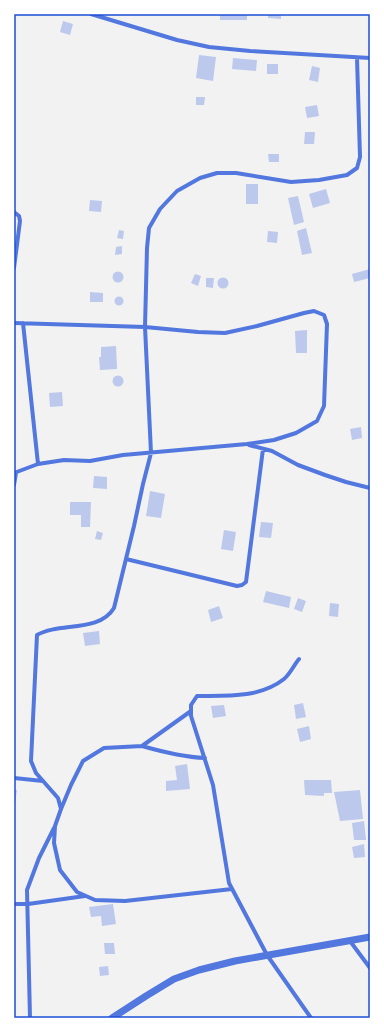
<svg xmlns="http://www.w3.org/2000/svg" width="384" height="1032" font-family="'Noto Sans',sans-serif">
<style>
.building{fill:#bdc9ec}
.lines{fill:none;stroke-linecap:round;stroke-linejoin:round}
.minor{stroke:#5277de;stroke-width:4}
.tertiary{stroke:#5277de;stroke-width:7}
.neatline{fill:none;stroke:#1d4ed8;stroke-width:1.5}
</style>
<rect width="100%" height="100%" fill="#f2f2f2"/>
<path class="building" d="M220,14H247V20H220Z
M268,14H281V19L268,18Z
M63,21L73,24L70,35L60,32Z
M199,55L216,57L213,81L196,78Z
M233,58L257,60L256,71L232,69Z
M267,64H278V74H267Z
M312,66L320,68L318,82L309,80Z
M196,97H205L204,105H196Z
M317,105L319,116L307,118L305,107Z
M305,132H315L314,144H304Z
M268,154H279V162H269Z
M246,184H258V204H246Z
M326,189L330,203L313,208L309,194Z
M298,196L304,222L294,225L288,198Z
M90,200L102,201L101,212L89,211Z
M306,228L312,253L302,255L297,231Z
M119,230L124,231L123,239L117,238Z
M268,231L278,232L277,243L267,242Z
M122,246V254L115,255L116,247Z
M370,269V278L354,282L352,274Z
M112.5 277a5.5 5.5 0 1 1 11 0a5.5 5.5 0 1 1-11 0Z
M195,274L201,276L198,286L191,283Z
M217.5 283a5.5 5.5 0 1 1 11 0a5.5 5.5 0 1 1-11 0Z
M206,278H214L213,288L206,287Z
M90,292L103,293V302H90Z
M114.5 301a4.5 4.5 0 1 1 9 0a4.5 4.5 0 1 1-9 0Z
M307,330V353H296L295,331Z
M116,346L117,369L100,370L99,357H101V347Z
M112.5 381a5.5 5.5 0 1 1 11 0a5.5 5.5 0 1 1-11 0Z
M62,392L63,406L50,407L49,393Z
M361,427L362,438L352,440L350,429Z
M94,476L107,477V489L93,488Z
M150,491L165,494L161,518L146,516Z
M70,502H91L90,527H81V515H70Z
M261,522L273,523L271,538L259,537Z
M224,530L236,532L233,551L221,549Z
M97,531L103,533L101,540L95,539Z
M266,591L291,597L289,608L263,602Z
M298,598L306,601L302,612L294,609Z
M330,603L339,604L338,617L329,616Z
M219,606L223,618L211,622L208,610Z
M99,631L100,644L85,646L83,633Z
M303,703L306,717L296,719L294,705Z
M224,705L226,716L213,718L211,706Z
M309,726L311,739L300,742L297,729Z
M187,764L190,789L166,791V781L177,780L175,766Z
M304,780H331L332,793H324V796L305,795Z
M14,790H17L15,804H14Z
M360,790L363,819L340,821L334,792Z
M364,821L366,840H354L352,823Z
M364,844L365,857L354,858L352,847Z
M113,904L116,924L102,926L101,916L91,917L89,907Z
M104,943H114L115,954H105Z
M108,966L109,975L100,976L99,967Z"/>
<g class="lines">
<path class="minor" d="M91,14L177,40L209,47L250,51L370,58
M14,212L19,216L20,221L14,268
M14,323L145,327L198,332L225,333L257,326L304,313L314,311L324,315L327,324L324,406L317,421L296,433L274,440L247,444L123,455L90,461L64,460L38,464L14,473
M23,323L38,464
M249,445L272,451L298,465L325,475L346,482L370,488
M14,485L16,473
M126,559L237,586L242,585L246,582L263,449
M299,659C294,665 290,674 284,679C260,698 227,696 197,696L191,705V716L213,785L229,883L267,955L311,1018
M191,711L142,746L104,748L83,761L71,785L61,809L55,826L54,843L60,870L77,892L95,900L125,901L232,889
M142,746C163,752 183,757 205,758
M14,778L43,781
M61,809L58,798L36,773L31,761L37,635C59,622 99,633 114,608L134,526L143,484L151,453L145,327L147,248L149,228L160,209L177,191L200,178L217,173H236L291,182L319,180L347,175L357,168L360,157L357,58
M14,904H28L85,896
M350,941L370,968
M30,1018L27,890L39,858L54,828"/>
<path class="tertiary" d="M112,1018L146,996L174,979L199,970L235,961L370,937"/>
</g>
<rect width="384" height="1032" fill="none" stroke="#ffffff" stroke-width="30"/>
<rect x="15" y="15" width="354" height="1002" class="neatline"/>
</svg>
